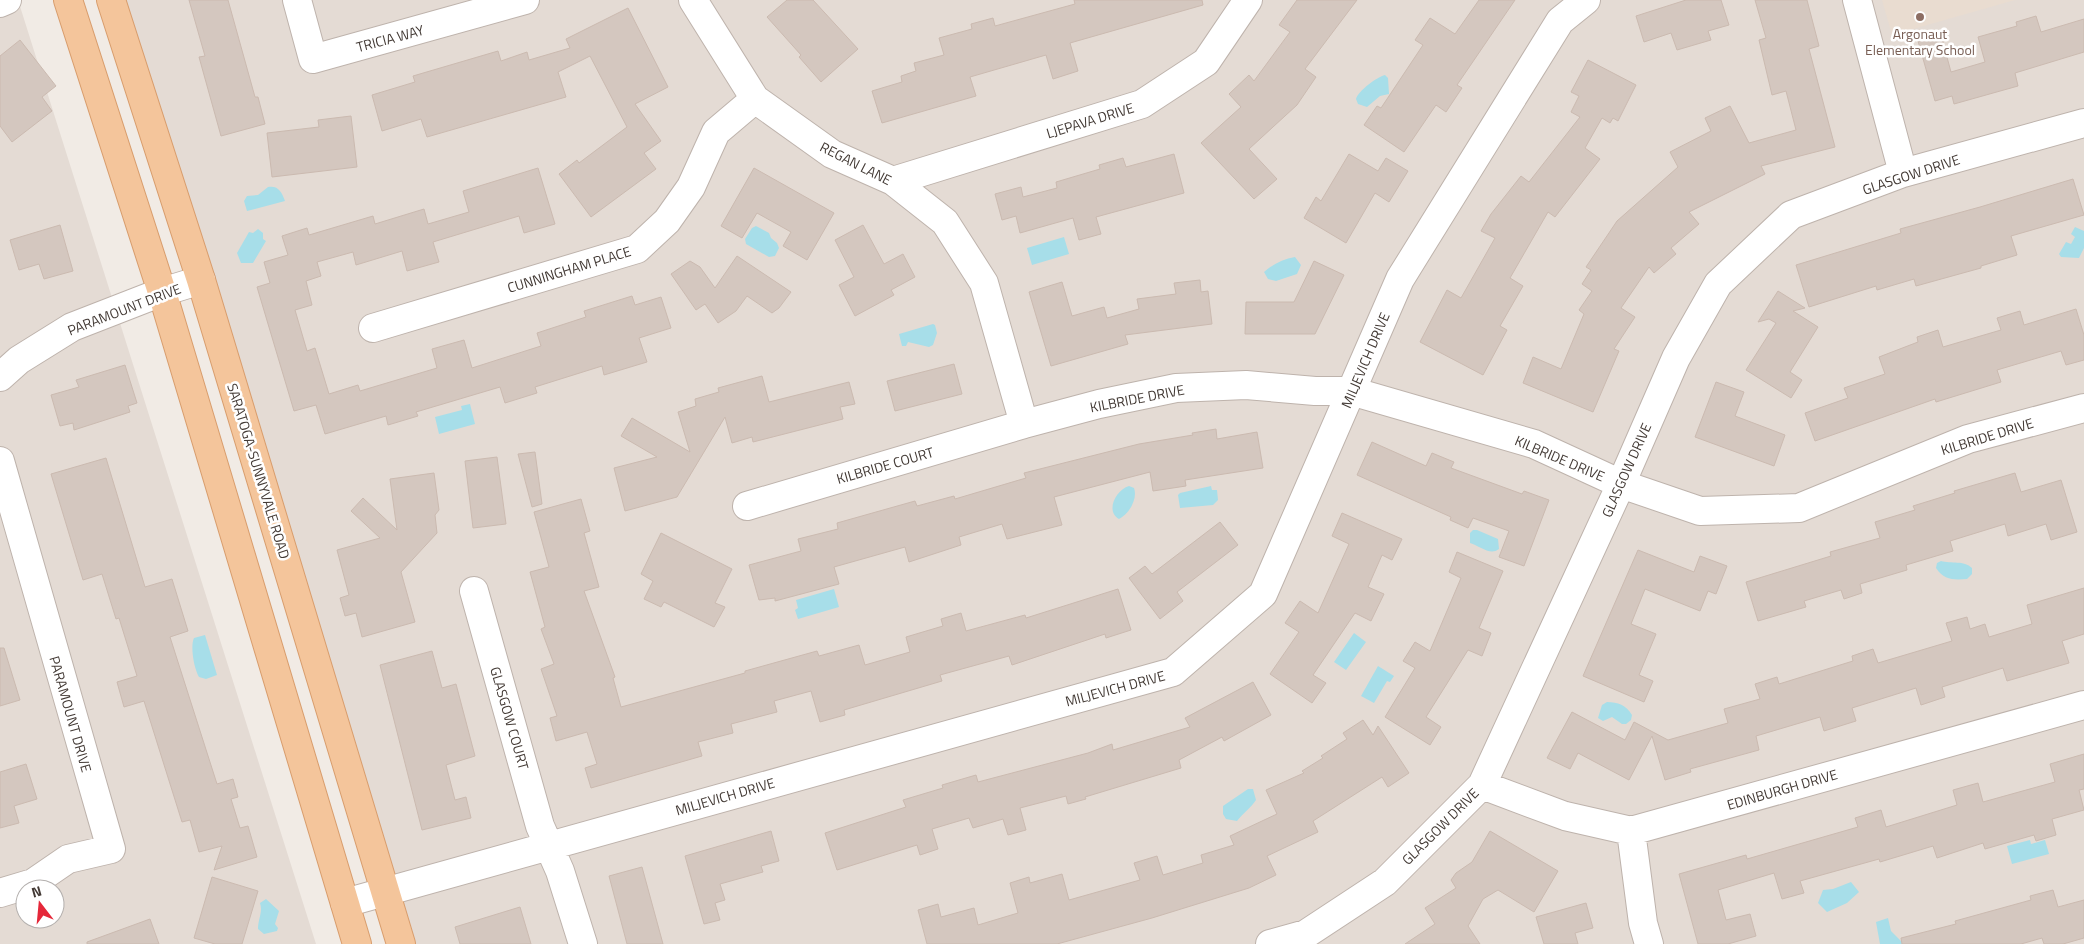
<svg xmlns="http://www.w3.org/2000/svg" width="2084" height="944" font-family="'Titillium Web',sans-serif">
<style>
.residential{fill:#e4dbd4;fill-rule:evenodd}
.education{fill:#e9dcd0}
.water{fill:#a7dee9}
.building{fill:#d4c7bf;stroke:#cbbab0}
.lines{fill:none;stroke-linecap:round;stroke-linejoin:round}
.minor-casing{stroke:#beb3ac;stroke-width:30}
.major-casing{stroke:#d89d6d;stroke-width:30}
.minor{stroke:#fff;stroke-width:28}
.major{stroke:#f4c59b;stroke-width:28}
.education-dot{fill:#8d6e63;stroke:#fff;stroke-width:2}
.labels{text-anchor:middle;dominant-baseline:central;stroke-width:5;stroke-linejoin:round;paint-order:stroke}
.education-label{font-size:14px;fill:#785e54;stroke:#fff}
.street-label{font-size:14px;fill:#433a35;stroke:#fff}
</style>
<rect width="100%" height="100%" fill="#f1ebe5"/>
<path class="residential" d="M0,0H18L316,944H0ZM25,889H55V919H25Z
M110,0H2084V944H408Z"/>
<path class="education" d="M1882,0H2015L1892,35Z"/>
<path class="water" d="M1385,75L1388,78L1389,94L1380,96L1367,107L1358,104L1356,99C1358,91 1377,77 1385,75Z
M268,187C278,185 282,192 285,201L247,211L244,201L247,196L258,195Z
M756,226L769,233L771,238L777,243L779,248L775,256L769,257L746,244L745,239L752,228Z
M2075,227L2084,231V248L2079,258L2061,257L2059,254L2066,242L2071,244L2075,237L2071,234Z
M258,229L263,233V239L266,241L253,263H241L237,253L249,232L253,233Z
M1064,237L1069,254L1032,265L1027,248Z
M1295,257L1301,265L1297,274L1276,281L1268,279L1264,272C1273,264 1283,259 1295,257Z
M933,324L935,325L937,333L933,345L929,347L908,342L906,346H902L899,334Z
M470,404L475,424L439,434L435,417L462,410L461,406Z
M1129,486L1134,488C1138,499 1129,514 1119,519C1105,511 1116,490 1129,486Z
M1211,486L1212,490H1217L1218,500L1213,505L1180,508L1178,495L1180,493Z
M1473,530H1477L1498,539L1499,549C1490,556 1480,546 1470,543V533Z
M1941,561C1951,564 1964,560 1972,568V574L1967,579C1953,580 1944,580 1936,568L1937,563Z
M834,589L839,607L798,619L795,610L798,608L796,600Z
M1354,633L1366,642L1346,670L1334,662Z
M205,635L217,675L206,679L199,677C194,669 190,646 194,638Z
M1378,666L1394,676L1390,682L1387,681L1374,703L1361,696Z
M1607,702C1618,702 1626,705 1632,715L1631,720L1626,724H1622L1612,717L1603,721L1598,718L1602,705Z
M1248,789H1253L1256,800C1251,808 1243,813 1237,821L1226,819L1223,814V806Z
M2030,840L2031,844L2045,840L2049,854L2012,864L2007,846Z
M1851,882L1859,892L1847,903L1827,912L1818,903L1823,890L1833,889Z
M266,899L279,911L275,924L278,928L277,931L264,934L258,929C258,919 263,912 260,903Z
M1888,918L1891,931L1902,942V944H1880L1876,922Z"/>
<path class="building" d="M189,0H228L255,97H258L265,124L221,136L199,57L205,56Z
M787,0H813L858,49L821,82L799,57L801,55L767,17Z
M1074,0H1202L1203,5L1070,43L1078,71L1053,79L1046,55L970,77L976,96L882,123L872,91L902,82L901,76L916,71L914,63L944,55L939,38L972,29L971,24L993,18L995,26L1075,4Z
M1297,0H1357L1305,69L1316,77L1297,105L1249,149L1277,179L1254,199L1201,143L1241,107L1229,94L1249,75L1254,81L1290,32L1279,25Z
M1479,0H1515L1457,85L1462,88L1446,112L1436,105L1404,152L1364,125L1377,106L1381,108L1423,45L1415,40L1430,18L1455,34Z
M1686,0H1721L1729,25L1708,31L1711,40L1677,50L1671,33L1644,42L1636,16Z
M1755,0H1807L1819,46L1809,49L1835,147L1761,166L1765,174L1689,212L1699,224L1671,248L1676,254L1654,273L1649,267L1621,308L1635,317L1614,349L1619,351L1593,412L1523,383L1533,357L1561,369L1584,314L1579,310L1592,291L1582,284L1591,270L1586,267L1617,221L1678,167L1670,152L1711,131L1705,118L1730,106L1749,143L1796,130L1786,91L1772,95L1759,40L1766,38Z
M628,8L668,87L635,104L661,141L644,153L656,169L591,217L559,174L577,160L579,163L627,127L590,56L558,72L566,97L427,137L421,119L382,131L372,95L415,82L413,76L498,51L501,61L527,52L529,60L570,48L566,39Z
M2036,16L2041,32L2084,19V52L2015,73L2018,86L1954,104L1952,96L1935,101L1918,41L1941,35L1951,72L1985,62L1978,37L2017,26L2016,22Z
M20,40L56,86L42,97L52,111L12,142L0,126V56Z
M1588,60L1636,85L1618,121L1613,118L1610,123L1602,118L1585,148L1600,159L1555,217L1548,212L1510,278L1523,286L1500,326L1507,330L1483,375L1420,342L1447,290L1461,298L1495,238L1481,231L1491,214L1521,176L1529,182L1580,117L1571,112L1579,96L1571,92Z
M351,116L357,167L272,177L267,133L319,127L318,120Z
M1174,154L1184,193L1096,217L1101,234L1079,240L1073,218L1020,233L1016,216L1002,220L995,194L1021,187L1023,197L1057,188L1056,182L1100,169L1099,165L1123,158L1126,167Z
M1349,154L1378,171L1386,158L1408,171L1389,202L1375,193L1346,243L1304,218L1316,197L1321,201Z
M538,168L555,224L524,233L519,216L433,242L439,262L407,271L402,251L356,265L353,252L317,262L321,276L306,281L312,305L295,310L307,351L315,348L329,394L358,385L360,391L437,368L432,349L464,340L472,368L541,346L537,333L586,317L584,311L632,296L635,305L661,297L671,328L639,338L647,362L604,375L602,366L535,387L537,393L505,403L500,387L416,412L418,416L388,425L386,416L325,434L316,405L294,411L257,287L270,283L264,262L288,255L282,236L307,228L309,235L373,216L375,224L424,209L428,224L469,212L463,191Z
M754,168L834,213L807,260L783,246L791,232L757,213L742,238L721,226Z
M2073,179L2084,215L2011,236L2017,255L1981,266V268L1916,286L1914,279L1877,290L1876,286L1809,307L1796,265L1901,233L1900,229L1980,207Z
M60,225L73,271L44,279L39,264L19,270L10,240Z
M863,225L884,264L903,254L915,277L891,290L894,295L855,316L839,285L854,277L835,240Z
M737,256L791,292L779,308L772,313L747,296L736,311L718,323L705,304L696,310L671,274L690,261L700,267L715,288Z
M1314,261L1344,275L1315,334H1245L1246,302H1294Z
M1200,280L1201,292L1208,291L1212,324L1125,335L1128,344L1051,366L1029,292L1062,282L1072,316L1104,307L1107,318L1139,309L1137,299L1176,294L1174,283Z
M1778,291L1805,308L1793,311L1818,327L1790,372L1802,380L1791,398L1746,370L1776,323L1769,319L1758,322Z
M2076,309L2084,335V360L2066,365L2061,351L1997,370L2001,382L1936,402L1935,399L1815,441L1805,413L1848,398L1844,388L1885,374L1879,357L1918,342L1917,337L1938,330L1943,347L2001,330L1997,318L2020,311L2024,325Z
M954,364L962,394L895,411L887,381Z
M125,365L137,403L128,406L130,412L74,430L73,423L60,426L51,395L79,387L76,380Z
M762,376L769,402L849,382L855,404L840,407L843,419L753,442L752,437L732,443L725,417L677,497L625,511L614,468L657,457L621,436L632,418L690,452L678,412L696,406L695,399L719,392L718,388Z
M1716,382L1744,392L1735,416L1785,435L1774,466L1695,437Z
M1216,429L1217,439L1257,432L1263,468L1185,480L1186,486L1153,491L1150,472L1054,497L1062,525L1007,539L1002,524L959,537L961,545L909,562L905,547L834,567L839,584L775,601V598L759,600L749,565L801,551L798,539L838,529L837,523L915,501L917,506L954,496L955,499L1026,478L1024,473L1139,444L1193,435L1192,433Z
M1372,442L1426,466L1432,453L1454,462L1451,468L1522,494L1524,491L1549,500L1524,566L1499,557L1509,531L1473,518L1468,528L1450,520L1451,517L1357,475Z
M535,452L542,504L532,507L518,454Z
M497,457L506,524L473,528L465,461Z
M106,458L145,587L172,579L188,631L170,637L217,784L233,779L238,797L231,799L240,828L248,826L257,857L214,870L222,846L199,852L190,820L182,822L144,701L124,707L117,682L137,676L119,618L116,619L102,574L83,580L51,474Z
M434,473L439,510L435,515L437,533L401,572L415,622L362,637L356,613L345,616L340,598L349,595L337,550L380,538L351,511L363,498L397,530L390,479Z
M2015,473L2021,492L2061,480L2077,532L2051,540L2046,524L2008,536L2005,524L1950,541L1953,551L1906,565L1907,570L1860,584L1862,593L1844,599L1841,590L1804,601L1806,607L1758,621L1746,582L1831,556L1830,552L1880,538L1875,522L1915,510L1913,506L1955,493L1954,491Z
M581,499L590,531L584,533L599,587L584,591L615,677L613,678L621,707L745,673V671L817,651L819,656L859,645L865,665L910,652L906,637L943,626L941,619L961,613L966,631L1025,615L1026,618L1118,589L1131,630L1106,638L1105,634L1012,665L1009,656L940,675L942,681L844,710L845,715L820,722L811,691L774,701L777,712L731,724L733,733L698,742L702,756L591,788L585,768L597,764L587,732L556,741L550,718L557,716L541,669L554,664L541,629L545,627L530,572L549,567L534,512Z
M1342,513L1402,539L1392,560L1382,555L1368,587L1384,594L1371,621L1355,613L1313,675L1326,683L1312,703L1270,674L1299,632L1285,623L1300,601L1318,613L1349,544L1332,536Z
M1220,522L1238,545L1177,592L1183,601L1160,619L1129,578L1145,566L1152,574Z
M661,533L732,569L715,603L725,607L714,627L664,602L661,607L644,599L653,581L641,574Z
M1638,550L1694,572L1700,556L1727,566L1716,594L1708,591L1700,611L1645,589L1631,624L1656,634L1639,675L1653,681L1644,702L1583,676Z
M1457,552L1503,571L1479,628L1491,633L1482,656L1468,650L1426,717L1441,727L1430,745L1385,717L1415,668L1403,661L1415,642L1430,651L1461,578L1449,572Z
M2084,588V634L2062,641L2069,663L2007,681L2003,668L1942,687L1945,697L1921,705L1916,688L1852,708L1856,721L1824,731L1820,717L1756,736L1759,750L1690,769L1691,772L1665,780L1652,736L1629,780L1578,753L1570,769L1547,758L1572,712L1625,740L1634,722L1668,740L1728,723L1724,709L1760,699L1755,684L1777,677L1779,684L1853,661L1852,656L1873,649L1878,663L1952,641L1946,623L1967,617L1970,629L1985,624L1989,637L2032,624L2027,605Z
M0,648H4L20,700L0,706Z
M432,651L442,688L456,684L475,756L446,765L455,800L466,797L471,818L422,830L380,665Z
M1253,682L1271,715L1224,741L1222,737L1179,760L1181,768L1085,797L1086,799L1068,804L1066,796L1020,808L1026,830L1008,835L1003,819L973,828L969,818L932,829L938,849L920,855L917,845L837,870L825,833L906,807L903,800L943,788L942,785L976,775L978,782L1088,753L1112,744L1113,750L1190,727L1185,718Z
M1363,720L1373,735L1378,726L1409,773L1388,787L1382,777L1313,821L1318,832L1267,856L1276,875L1249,888L1152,918L1057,944H927L918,910L938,904L941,917L974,908L978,925L1018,913L1010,883L1029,877L1030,883L1062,874L1069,900L1140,880L1134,863L1157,856L1163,875L1203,863L1201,855L1234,845L1230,836L1277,814L1266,790L1304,773L1302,771L1323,758L1321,756L1347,739L1343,733Z
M2084,754V789L2079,790L2084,810L2052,819L2056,835L2036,841L2034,835L1985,849L1983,843L1937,858L1933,846L1880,862L1879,859L1800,881L1804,893L1782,899L1774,873L1718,890L1726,920L1750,914L1756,936L1728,944H1698L1679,874L1746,855L1747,859L1858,827L1855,818L1881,810L1886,827L1957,805L1953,790L1978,783L1983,802L2055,782L2050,764Z
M26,764L37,799L14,806L19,823L0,828V772Z
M771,831L779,861L761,866L763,872L720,884L725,900L715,903L720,920L704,924L685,856Z
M1490,831L1558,871L1534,912L1498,890L1483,899L1468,926L1480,944H1405L1435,924L1425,908L1456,888L1451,880L1456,873L1472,862Z
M642,867L663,944H627L609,876Z
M212,877L258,891L242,944H215L194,938Z
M2053,890L2058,907L2084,900V938L2063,944H2044L2042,938L2021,944H1902L1901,938L1956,924L1955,921L2031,900L2030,896Z
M1586,903L1593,928L1575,933L1578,944H1544L1536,917Z
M520,907L531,944H460L455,927Z
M150,919L159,944H87V942Z"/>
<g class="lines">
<g class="minor-casing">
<path id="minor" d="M297,0L313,59L525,0
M693,0L755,99L832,154L893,181L945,222L984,283L1024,424
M1857,0L1903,173
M0,3L7,0
M893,181L1142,104L1206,62L1248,0
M373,328L637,249L667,221L691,187L716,132L755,99
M0,377L19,360L72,327L162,292L201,280
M0,461L111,849L68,859L33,883L0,893
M747,506L1024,424L1099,404L1176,388L1246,385L1315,391H1351L1534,444L1621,484L1700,511L1799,508L1968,439L2084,408
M474,591L540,826L560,871L583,944
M1482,785L1565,816L1631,831L2084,705
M1631,831L1643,923L1649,944
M345,903L1173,672L1263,594L1400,279L1560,21L1586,0
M1270,944L1306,934L1385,882L1482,785L1621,484L1676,358L1718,284L1791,215L1903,173L2084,123"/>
</g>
<g class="major-casing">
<path id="major" d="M68,0L162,292L357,944
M111,0L201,280L401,944"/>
</g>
<use href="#minor" class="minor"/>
<use href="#major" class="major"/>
</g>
<circle class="education-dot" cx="1920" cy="17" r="5"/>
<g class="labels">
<g class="education-label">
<text x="1920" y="33">Argonaut<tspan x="1920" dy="16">Elementary School</tspan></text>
</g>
<g class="street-label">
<text transform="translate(390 38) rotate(-15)">TRICIA WAY</text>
<text transform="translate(1090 120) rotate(-17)">LJEPAVA DRIVE</text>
<text transform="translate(856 163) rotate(27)">REGAN LANE</text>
<text transform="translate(1911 174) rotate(-18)">GLASGOW DRIVE</text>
<text transform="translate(569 269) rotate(-17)">CUNNINGHAM PLACE</text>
<text transform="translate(124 309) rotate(-21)">PARAMOUNT DRIVE</text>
<text transform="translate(1365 360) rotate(-67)">MILJEVICH DRIVE</text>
<text transform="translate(1137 398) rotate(-11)">KILBRIDE DRIVE</text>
<text transform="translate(1987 436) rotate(-17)">KILBRIDE DRIVE</text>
<text transform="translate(1560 458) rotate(23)">KILBRIDE DRIVE</text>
<text transform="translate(885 465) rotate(-16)">KILBRIDE COURT</text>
<text transform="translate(1626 470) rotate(-66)">GLASGOW DRIVE</text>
<text transform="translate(259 471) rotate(73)">SARATOGA-SUNNYVALE ROAD</text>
<text transform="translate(1115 688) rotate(-15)">MILJEVICH DRIVE</text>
<text transform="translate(71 714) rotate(74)">PARAMOUNT DRIVE</text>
<text transform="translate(510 718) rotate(74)">GLASGOW COURT</text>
<text transform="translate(1782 789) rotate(-16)">EDINBURGH DRIVE</text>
<text transform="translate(725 796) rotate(-16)">MILJEVICH DRIVE</text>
<text transform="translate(1440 826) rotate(-45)">GLASGOW DRIVE</text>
</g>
</g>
<g transform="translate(40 904) rotate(344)"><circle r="24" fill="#ffffff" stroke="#b4b0ae"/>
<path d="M0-4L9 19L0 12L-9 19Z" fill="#e5283a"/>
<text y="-8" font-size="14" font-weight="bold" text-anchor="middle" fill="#433a35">N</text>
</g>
</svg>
